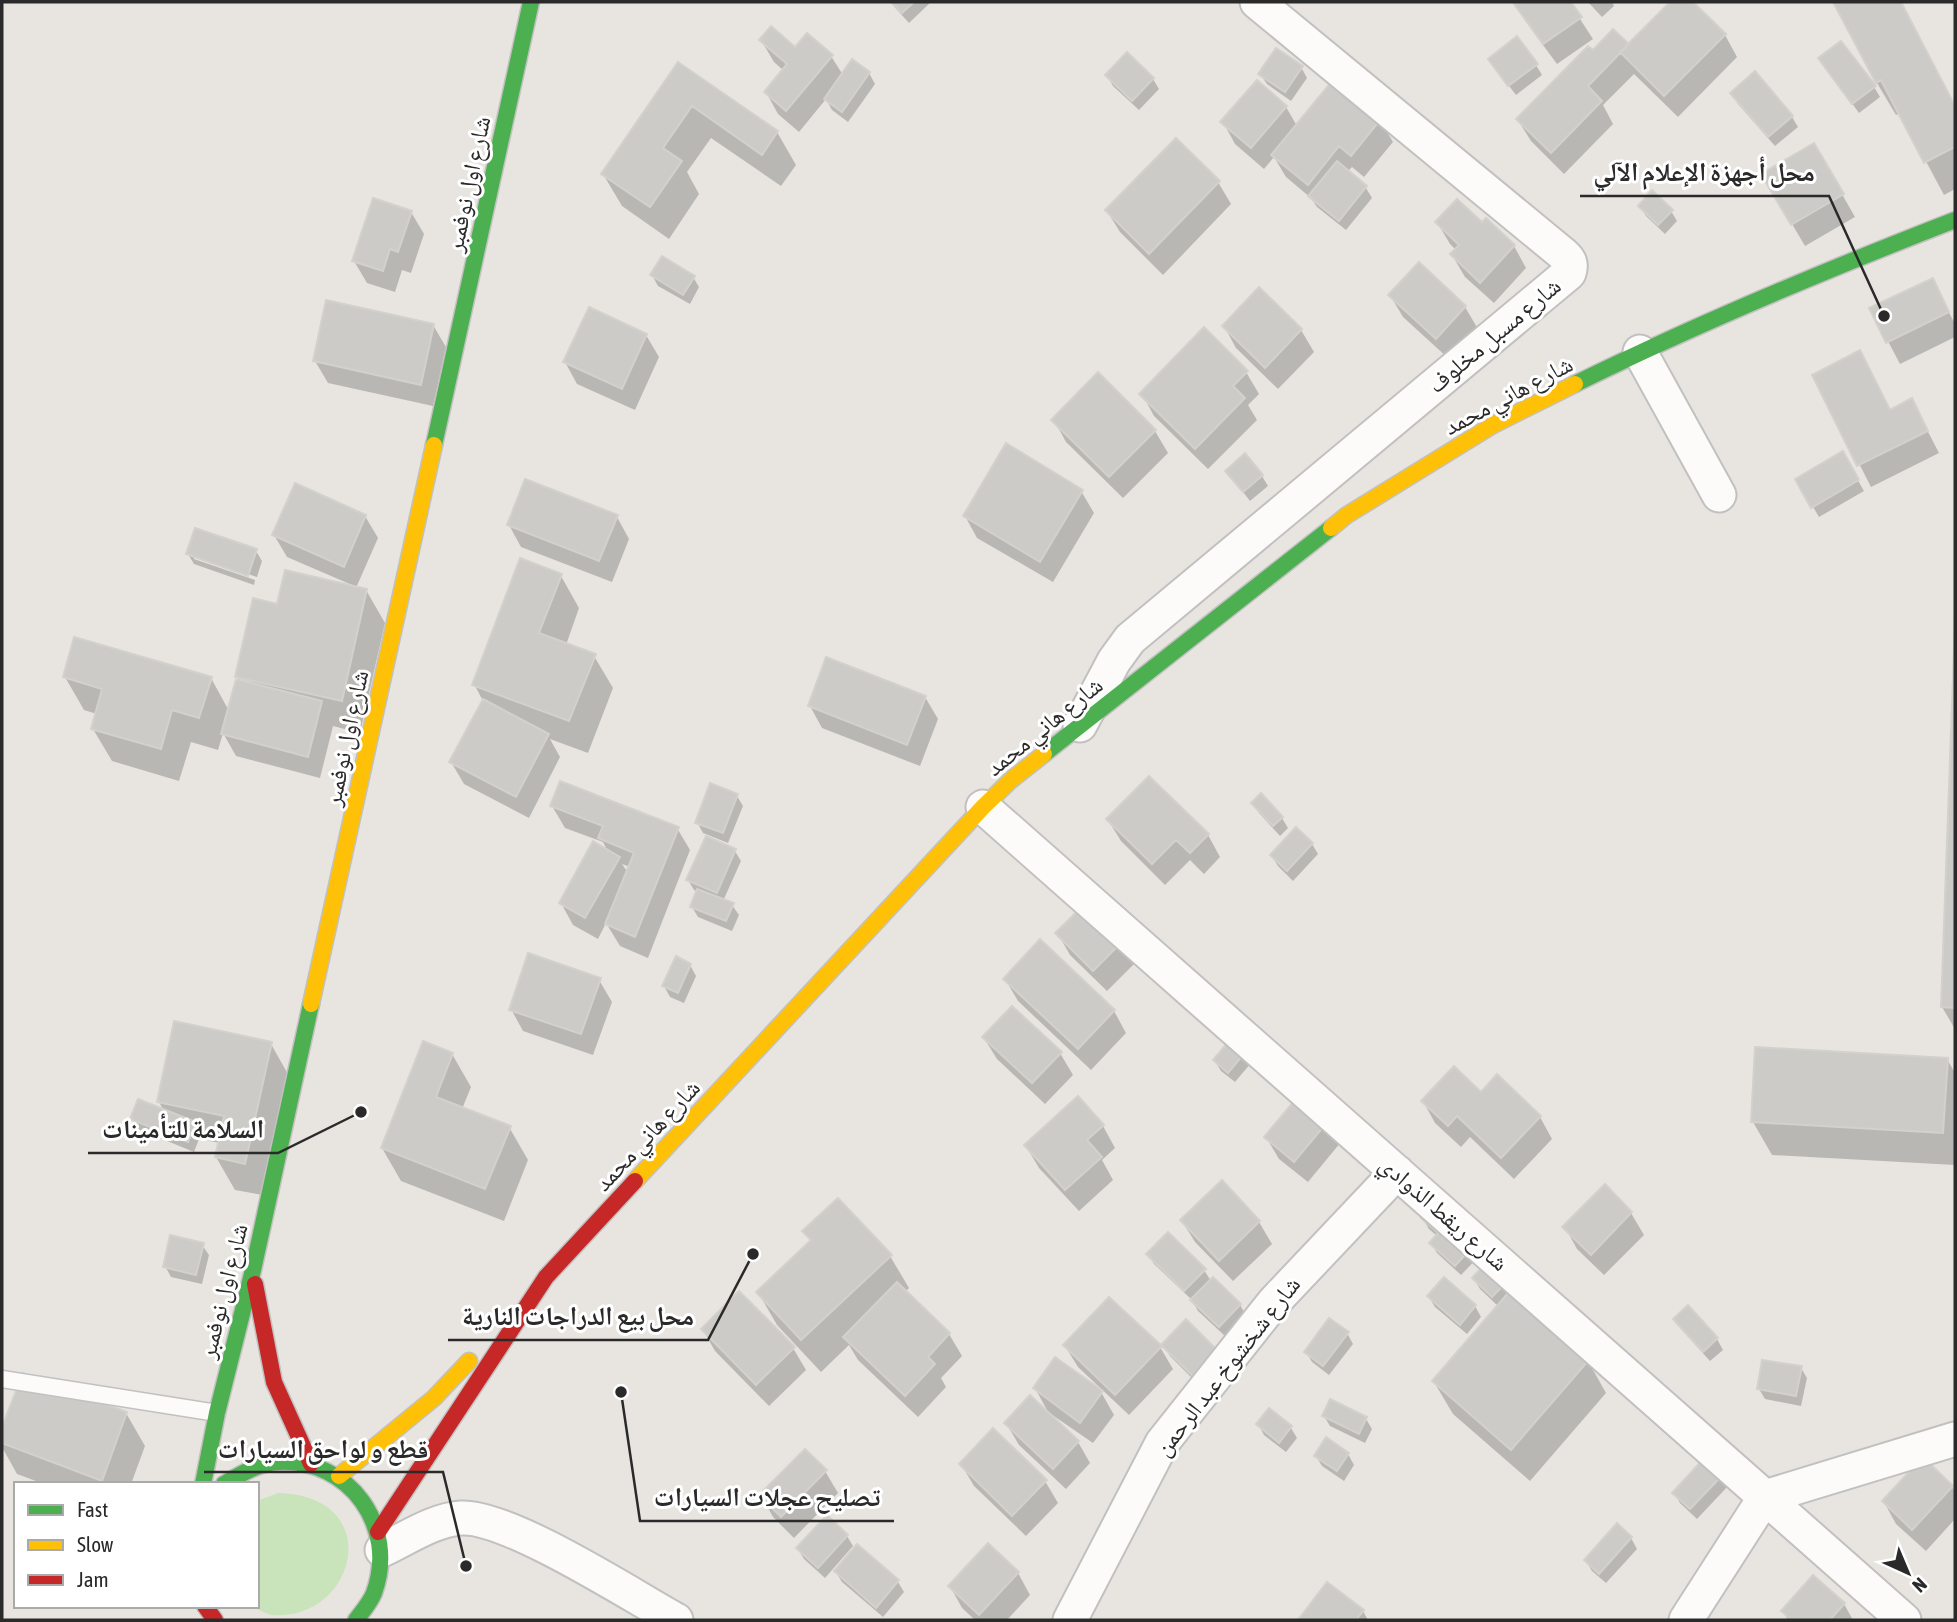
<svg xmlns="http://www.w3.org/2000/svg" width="1957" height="1622" font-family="'Asap Condensed','Noto Naskh Arabic',sans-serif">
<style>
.green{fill:#c9e3ba}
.shadow{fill:#0003;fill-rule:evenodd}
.building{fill:#cdcbc7;stroke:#d3d1cc;stroke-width:2}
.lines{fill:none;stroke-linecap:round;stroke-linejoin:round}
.lane-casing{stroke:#c2c1c1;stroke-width:19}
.street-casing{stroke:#c2c1c1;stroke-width:37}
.fast-casing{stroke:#c2c1c1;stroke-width:19}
.slow-casing{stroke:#c2c1c1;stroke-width:19}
.jam-casing{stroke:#c2c1c1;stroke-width:19}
.lane{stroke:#fcfbfa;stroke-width:16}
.street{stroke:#fcfbfa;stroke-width:33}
.fast{stroke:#4caf50;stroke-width:16}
.slow{stroke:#ffc107;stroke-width:16}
.jam{stroke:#c62828;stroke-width:16}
.labels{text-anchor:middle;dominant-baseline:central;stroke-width:6;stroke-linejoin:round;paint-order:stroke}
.street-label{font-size:24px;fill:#2a2a2a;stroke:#fff}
.leader{fill:none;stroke:#2a2a2a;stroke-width:2.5}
.callout-dot{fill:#2a2a2a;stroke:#fff;stroke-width:2.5}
.callout-label{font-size:26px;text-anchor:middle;font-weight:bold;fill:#2a2a2a;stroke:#fff;stroke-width:6;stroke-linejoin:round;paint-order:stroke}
</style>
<rect width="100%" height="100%" fill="#e8e5e0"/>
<path class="green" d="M278,1493C388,1496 356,1622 272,1615C265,1614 258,1609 252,1606H257V1501Z"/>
<path class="shadow" d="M890,2H931L909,23Z
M1520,2H1569L1593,39L1557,64L1529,26L1517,4Z
M1588,2H1612L1614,6L1602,17Z
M1672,2H1690L1725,35L1737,57L1678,117L1634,74L1603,105L1613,124L1564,174L1531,141L1518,120L1593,53L1629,46Z
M1835,2H1900L1955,106V189L1944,195L1900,113L1896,115L1877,83Z
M761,40L831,56L843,75L869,73L875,84L848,122L832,110L826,99L799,132L778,114L766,92L784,71L774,62Z
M1820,59L1874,87L1880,97L1859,113Z
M679,64L777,132L796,165L781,186L711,138L687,172L699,194L669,239L622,206L603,174Z
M1536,65L1542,75L1516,95L1496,69Z
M1301,67L1307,78L1291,101L1267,84L1260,74Z
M1107,75L1153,79L1159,89L1139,110L1113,86Z
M1732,94L1792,117L1798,127L1775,146L1738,104Z
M1286,107L1297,126L1380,120L1393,142L1364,177L1352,167L1347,172L1366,188L1372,198L1346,230L1317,207L1311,198L1286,177L1274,157L1264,169L1235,144L1223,122Z
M1814,145L1855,217L1805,246L1763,175Z
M1218,182L1231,204L1163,275L1120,232L1107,211Z
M1640,206L1671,211L1677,221L1665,234L1646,216Z
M411,212L424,234L411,273L402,270L395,292L367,283L354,261Z
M1437,222L1482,224L1514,246L1526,268L1494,303L1465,277L1452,255L1456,250L1450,244Z
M652,275L693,277L699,287L690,304L658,286Z
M1932,280L1955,324V337L1900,364L1871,309Z
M1390,295L1465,307L1478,329L1449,359L1403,317Z
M433,325L446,347L433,406L328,383L315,361Z
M1224,326L1301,330L1314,352L1278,389L1236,348Z
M646,335L659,357L635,410L577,384L565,362Z
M1860,353L1890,411L1912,401L1939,453L1871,487L1814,375Z
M1246,372L1259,394L1248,405L1257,420L1208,469L1154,416L1142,394Z
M1098,375L1155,431L1168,453L1123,498L1066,442L1054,420Z
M1843,454L1864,491L1819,517L1797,480Z
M1227,471L1262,476L1268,486L1250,501Z
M1081,491L1094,513L1053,582L977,538L965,516Z
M365,516L378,538L356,588L366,590L385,623L360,733L333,726L320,778L236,756L223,733L218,750L191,742L179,781L112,761L93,729L97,714L84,710L65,677L211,678L229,711L240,682L237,676L278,606L352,585L287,557L274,535Z
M617,517L629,539L612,582L521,547L509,525Z
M256,551L262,561L257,577L194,555V559L255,580L254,585L194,564L188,554Z
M561,576L579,608L566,645L594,656L613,688L588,753L550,739L560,757L529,818L464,784L451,762L483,701L474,684Z
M1955,668V1029L1942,1007Z
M925,697L938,719L920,766L822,728L810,706Z
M1149,778L1208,835L1220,857L1204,874L1190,860L1165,885L1121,841L1108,820Z
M1261,795L1282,818L1288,828L1280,836L1259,813L1253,803Z
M737,796L743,806L728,843L703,833L697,822Z
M552,806L677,828L690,850L648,958L620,946L606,923L598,939L573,925L561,903L608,852L603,842L565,828ZM622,864L630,867L628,873Z
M1312,844L1318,854L1293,881L1278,866L1272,856Z
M735,851L741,861L723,901L732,905L739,915L732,931L698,917L692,907L698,892L694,890L688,880Z
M1058,934L1126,938L1138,960L1107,991L1070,955Z
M690,965L696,976L684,1003L670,997L664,986Z
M1005,979L1114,1011L1126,1033L1091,1070L1018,1001Z
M599,980L612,1002L593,1055L523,1031L511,1009Z
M984,1038L1060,1053L1073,1075L1045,1104L997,1059Z
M271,1044L289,1076L263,1195L235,1190L216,1157L220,1143L199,1139L194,1152L138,1129L132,1119L164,1111L159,1102Z
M1262,1050L1235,1082L1221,1071L1215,1061Z
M452,1054L471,1087L462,1109L509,1127L528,1160L504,1221L401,1181L382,1148Z
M1947,1059L1955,1073V1165L1772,1155L1753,1122Z
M1481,1094L1540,1117L1552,1139L1514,1179L1470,1137L1461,1147L1435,1123L1423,1101Z
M1328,1120L1341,1142L1308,1182L1279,1159L1266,1137Z
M1103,1126L1115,1148L1102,1160L1113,1180L1079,1211L1039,1168L1026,1146Z
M1631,1213L1644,1235L1604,1275L1577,1249L1565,1227Z
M1423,1219L1486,1249L1461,1275L1437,1253L1431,1243L1437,1236L1429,1229Z
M1182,1221L1259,1222L1272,1244L1233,1281L1195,1242Z
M805,1231L890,1256L909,1288L905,1292L949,1334L962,1356L941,1378L946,1387L918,1417L858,1360L849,1345L821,1372L777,1325L758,1292L811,1242Z
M202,1245L209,1255L202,1284L171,1277L165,1266Z
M1148,1254L1204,1270L1211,1281L1240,1305L1246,1315L1225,1336L1198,1311L1191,1299L1154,1264Z
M1529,1273L1588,1361L1606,1393L1530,1481L1453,1414L1434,1382L1499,1307L1480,1289L1474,1279Z
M1429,1297L1475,1306L1481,1317L1467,1334L1435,1307Z
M1675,1319L1717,1339L1723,1350L1710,1361L1681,1329Z
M1186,1322L1202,1388L1170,1356L1164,1346Z
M703,1330L793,1348L806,1370L769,1406L715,1351Z
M1347,1333L1353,1344L1329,1375L1312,1362L1306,1352Z
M1065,1346L1160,1347L1173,1369L1129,1415L1078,1367Z
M1801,1368L1807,1378L1801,1406L1765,1399L1759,1389Z
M24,1375L126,1413L145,1446L131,1484H44L17,1474L2,1447V1432Z
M1035,1388L1101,1392L1114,1415L1093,1443L1048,1412Z
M1269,1411L1291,1428L1297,1438L1286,1452L1264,1435L1258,1424Z
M1324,1416L1366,1419L1372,1429L1365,1443L1330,1426Z
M1006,1423L1078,1442L1090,1463L1066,1489L1019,1445Z
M1348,1454L1354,1465L1344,1481L1322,1466L1316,1456Z
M961,1464L1045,1481L1058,1503L1026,1536L974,1486Z
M1745,1468L1697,1519L1680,1503L1674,1493Z
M825,1471L838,1493L794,1538L773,1517L761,1495Z
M1952,1487L1955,1492V1519L1926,1551L1896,1524L1884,1502Z
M847,1536L853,1546L825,1578L804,1559L798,1549Z
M1631,1538L1637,1549L1606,1583L1592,1571L1586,1561Z
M988,1545L1018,1573L1030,1595L1007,1620H975L962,1608L950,1586Z
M836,1572L898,1582L904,1592L883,1617L842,1582Z
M1328,1585L1363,1611L1368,1620H1301Z
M1844,1604L1853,1620H1788L1783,1611Z"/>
<path class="building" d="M891,2H914L902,13Z
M1517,2H1571L1582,17L1543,44L1514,4Z
M1670,2H1693L1726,34L1664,96L1620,52Z
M1833,2H1901L1955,106V147L1924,163L1881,80L1876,83Z
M771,26L795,47L807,33L833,55L786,111L764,92L787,64L759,40Z
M1613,29L1629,44L1588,86L1602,101L1551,153L1516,119L1588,46L1593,50Z
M1517,36L1538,64L1508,86L1488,59Z
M1841,41L1876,86L1852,104L1818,58Z
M1276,48L1303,66L1285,92L1258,74Z
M1127,52L1154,78L1132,101L1105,75Z
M852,59L870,72L842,112L824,99Z
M678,62L778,131L762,155L692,106L663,148L682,161L650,207L601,174Z
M1755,71L1793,116L1768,137L1730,93Z
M1257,80L1287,106L1251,148L1220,122Z
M1333,80L1381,119L1351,156L1339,146L1308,185L1271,155Z
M1176,138L1220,181L1149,254L1105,210Z
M1814,143L1844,194L1791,225L1761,174Z
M1337,161L1367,186L1339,221L1308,196Z
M1652,190L1673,210L1658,225L1638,206Z
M373,198L412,211L398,252L390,249L383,271L352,261Z
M1457,199L1482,222L1486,218L1515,245L1480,283L1450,254L1459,245L1435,222Z
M662,256L695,276L683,295L650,275Z
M1419,262L1466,306L1436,339L1388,295Z
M1933,278L1949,312L1886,343L1869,308Z
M1259,287L1302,329L1265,368L1222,326Z
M326,300L434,324L421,385L313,361Z
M589,307L647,334L622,389L563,362Z
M1204,327L1248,371L1233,386L1245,398L1195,449L1139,394Z
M1860,350L1890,410L1912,398L1928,431L1857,466L1812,375Z
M1098,372L1156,430L1109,477L1051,420Z
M1006,443L1083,490L1040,562L963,516Z
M1843,451L1859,480L1811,508L1795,479Z
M1245,453L1263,475L1243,492L1225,471Z
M525,479L618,515L599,561L507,525Z
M295,483L366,515L344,567L272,535Z
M195,528L257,549L248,576L186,554Z
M520,558L562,574L539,633L596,654L569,721L472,685Z
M285,570L367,589L342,701L235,677L253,598L277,604Z
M1955,621V1008L1941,1007Z
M74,637L212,677L199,718L172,710L161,749L91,729L102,689L63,677Z
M826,657L926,696L907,745L808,706Z
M236,679L322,701L308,757L221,734Z
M483,699L549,734L516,797L449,762Z
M1149,776L1209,834L1190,853L1176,840L1152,864L1106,819Z
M560,781L679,827L635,937L605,924L634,853L598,838L603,826L550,806Z
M710,783L738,794L723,833L695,823Z
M1261,793L1283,817L1273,826L1251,803Z
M1296,827L1313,843L1287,871L1270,855Z
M706,836L736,849L717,893L686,880Z
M593,841L620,857L585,918L559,903Z
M697,889L734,903L726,921L690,907Z
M1090,899L1127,937L1093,971L1055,933Z
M1040,939L1115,1010L1078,1049L1003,979Z
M528,953L601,978L581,1034L509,1010Z
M676,956L691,964L678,993L662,986Z
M1012,1006L1062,1052L1032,1083L982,1037Z
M174,1021L272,1042L245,1164L215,1157L224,1116L157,1102Z
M1242,1026L1257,1038L1228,1073L1213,1060Z
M423,1041L453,1053L436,1097L511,1126L485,1189L381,1148Z
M1755,1047L1948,1058L1943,1133L1751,1122Z
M1454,1066L1481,1092L1497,1074L1541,1116L1501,1158L1457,1116L1448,1126L1421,1101Z
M1300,1094L1330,1119L1294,1162L1264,1137Z
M1078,1096L1104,1125L1087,1140L1102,1157L1065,1190L1024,1145Z
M138,1099L196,1122L188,1142L130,1119Z
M1222,1180L1260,1221L1219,1261L1180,1220Z
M1605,1184L1632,1212L1591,1255L1562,1227Z
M838,1198L892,1255L801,1340L756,1292L811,1240L802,1231Z
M1439,1198L1481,1237L1455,1266L1429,1243L1438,1233L1421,1218Z
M1168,1232L1206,1269L1184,1291L1146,1254Z
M170,1235L204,1243L196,1275L163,1267Z
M1500,1248L1521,1267L1492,1297L1472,1278Z
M1528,1270L1589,1360L1511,1450L1432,1381Z
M1213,1277L1241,1304L1219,1327L1190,1300Z
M1444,1277L1476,1305L1460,1325L1427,1296Z
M897,1282L950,1333L928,1357L935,1364L905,1396L843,1337Z
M739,1291L795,1347L756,1385L701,1329Z
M1109,1297L1162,1346L1115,1395L1063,1345Z
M1688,1305L1718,1338L1703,1352L1673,1319Z
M1329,1318L1349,1332L1323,1366L1304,1352Z
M1186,1319L1220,1353L1195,1378L1161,1345Z
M1055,1357L1103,1391L1080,1423L1033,1388Z
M1762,1360L1802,1366L1796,1396L1757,1389Z
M23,1373L127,1412L102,1481L2,1443V1427Z
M1030,1395L1079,1441L1053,1469L1004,1423Z
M1330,1399L1367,1417L1359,1434L1322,1416Z
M1269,1408L1292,1426L1279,1443L1256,1424Z
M993,1428L1047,1480L1012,1516L959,1464Z
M1326,1437L1349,1453L1337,1471L1314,1456Z
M1722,1439L1740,1457L1690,1509L1672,1493Z
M805,1449L827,1470L781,1517L759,1495Z
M1923,1457L1953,1486L1912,1530L1882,1501Z
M827,1515L848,1535L818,1568L796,1548Z
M1617,1523L1632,1537L1599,1574L1584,1560Z
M988,1543L1019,1572L979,1615L948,1586Z
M857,1544L899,1580L876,1608L834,1571Z
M1813,1575L1845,1603L1830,1620H1792L1781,1611Z
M1327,1582L1364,1610L1356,1620H1298Z"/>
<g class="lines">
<g class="lane-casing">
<path id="lane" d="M2,1379L217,1413"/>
</g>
<g class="street-casing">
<path id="street" d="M1640,352L1719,495
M1080,725L1114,661L1130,639L1569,273C1572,264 1570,260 1563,254L1257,2
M983,807L1904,1620
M382,1550C406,1539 433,1520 461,1518C507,1515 631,1595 676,1620
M1070,1620L1162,1443L1274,1302L1397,1172
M1686,1620L1765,1497L1955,1439"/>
</g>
<g class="fast-casing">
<path id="fast" d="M1575,384C1699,323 1826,270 1955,220
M434,445L531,2
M1044,754L1331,528
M203,1484L217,1413L253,1270L311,1004
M224,1484C241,1474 259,1463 278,1462C350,1458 398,1527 374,1593C370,1603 362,1612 356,1620"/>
</g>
<g class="slow-casing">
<path id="slow" d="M1331,528L1347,515L1493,425L1575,384
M311,1004L434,445
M635,1181L983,807L1011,780L1044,754
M339,1476L434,1398L469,1361"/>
</g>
<g class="jam-casing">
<path id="jam" d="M255,1284L274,1382L311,1464
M378,1532L546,1277L635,1181
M205,1606L215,1620"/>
</g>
<use href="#lane" class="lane"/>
<use href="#street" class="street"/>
<use href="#fast" class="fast"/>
<use href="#slow" class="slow"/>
<use href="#jam" class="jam"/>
</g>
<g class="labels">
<g class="street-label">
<text transform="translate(468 184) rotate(-78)">شارع اول نوفمبر</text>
<text transform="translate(1494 335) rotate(-40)">شارع مسبل مخلوف</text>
<text transform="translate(1508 395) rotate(-28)">شارع هاني محمد</text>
<text transform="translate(1044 726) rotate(-39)">شارع هاني محمد</text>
<text transform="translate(346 738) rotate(-78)">شارع اول نوفمبر</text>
<text transform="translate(647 1135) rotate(-47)">شارع هاني محمد</text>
<text transform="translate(1444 1213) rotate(41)">شارع ريقط الذوادي</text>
<text transform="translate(223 1291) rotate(-76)">شارع اول نوفمبر</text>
<text transform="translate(1227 1366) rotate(-52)">شارع شخشوخ عبد الرحمن</text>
</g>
</g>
<path class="leader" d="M1884 316L1829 196H1580M361 1112L278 1153H88M753 1254L708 1340H448M466 1566L443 1472H204M621 1392L640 1521H894"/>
<g class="callout-dot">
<circle cx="1884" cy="316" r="7"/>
<circle cx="361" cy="1112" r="7"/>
<circle cx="753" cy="1254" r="7"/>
<circle cx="466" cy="1566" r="7"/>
<circle cx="621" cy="1392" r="7"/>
</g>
<g class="callout-label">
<text x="1704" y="181">محل أجهزة الإعلام الآلي</text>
<text x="183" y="1138">السلامة للتأمينات</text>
<text x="578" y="1325">محل بيع الدراجات النارية</text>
<text x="323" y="1458">قطع و لواحق السيارات</text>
<text x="767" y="1506">تصليح عجلات السيارات</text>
</g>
<rect width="1957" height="1622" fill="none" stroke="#2a2a2a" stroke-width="7"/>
<rect x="14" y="1482" width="245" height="126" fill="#ffffff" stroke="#aaaaaa" stroke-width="2"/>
<rect x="28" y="1505" width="35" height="10" fill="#4caf50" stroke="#aaaaaa" stroke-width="2"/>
<text x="77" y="1517" font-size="21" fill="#2a2a2a">Fast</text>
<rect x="28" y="1540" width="35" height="10" fill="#ffc107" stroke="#aaaaaa" stroke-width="2"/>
<text x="77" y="1552" font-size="21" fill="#2a2a2a">Slow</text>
<rect x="28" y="1575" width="35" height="10" fill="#c62828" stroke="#aaaaaa" stroke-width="2"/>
<text x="77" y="1587" font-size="21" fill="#2a2a2a">Jam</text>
<g transform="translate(1908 1573) rotate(136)" stroke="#ffffff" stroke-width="5" paint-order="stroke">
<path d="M0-5L12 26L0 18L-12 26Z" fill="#2a2a2a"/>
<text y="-10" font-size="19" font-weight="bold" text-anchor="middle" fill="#2a2a2a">N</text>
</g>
</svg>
